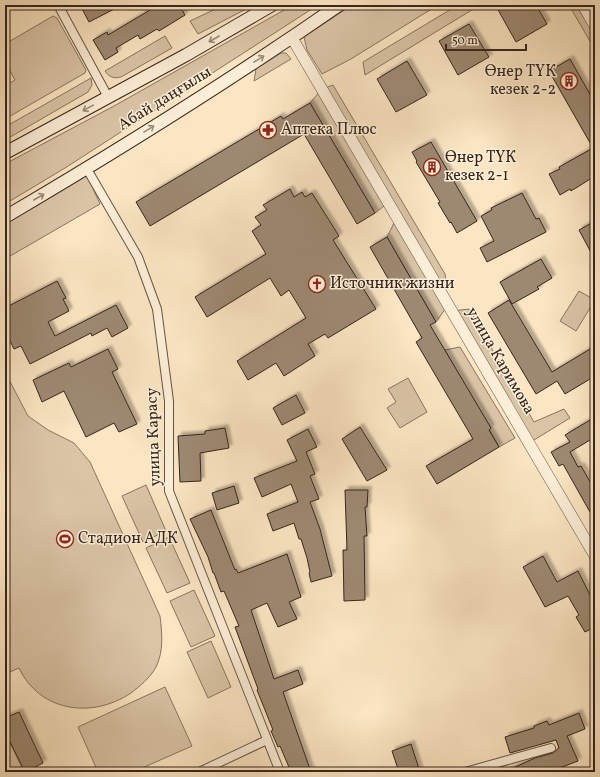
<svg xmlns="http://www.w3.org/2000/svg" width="600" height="777" font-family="Vollkorn,serif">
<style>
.green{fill:#dac4a6;stroke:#887460}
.building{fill:#9d8972;stroke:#37251b;filter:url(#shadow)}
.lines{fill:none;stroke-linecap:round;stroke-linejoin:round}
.minor-casing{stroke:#685545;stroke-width:10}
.tertiary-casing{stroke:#685545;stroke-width:12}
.secondary-casing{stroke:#37251b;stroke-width:14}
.minor{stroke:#fceed7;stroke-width:8}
.tertiary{stroke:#fceed7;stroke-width:11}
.secondary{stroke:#fceed7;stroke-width:12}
.oneway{stroke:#9a8a79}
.labels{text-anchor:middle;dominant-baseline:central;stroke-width:3;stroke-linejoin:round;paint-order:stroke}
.poi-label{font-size:16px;fill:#37251b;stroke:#fceed7;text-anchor:start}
.street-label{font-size:16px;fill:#37251b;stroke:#fceed7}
</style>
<defs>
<filter id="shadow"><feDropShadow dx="3.5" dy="-3.5" stdDeviation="1" flood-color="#0004"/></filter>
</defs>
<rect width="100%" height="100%" fill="#fbe5c2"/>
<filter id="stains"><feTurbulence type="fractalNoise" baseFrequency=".005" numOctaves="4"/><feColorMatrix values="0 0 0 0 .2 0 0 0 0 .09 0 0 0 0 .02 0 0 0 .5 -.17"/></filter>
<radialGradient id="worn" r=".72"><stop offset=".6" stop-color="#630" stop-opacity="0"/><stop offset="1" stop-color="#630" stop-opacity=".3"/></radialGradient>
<path class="green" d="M224,5H249L248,8L198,34L190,21Z
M293,5H318L65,168L5,204V164L114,106Z
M352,5H438L351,59L322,74L307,50L304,37Z
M458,5H480L365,75L363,62Z
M569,5H576L595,36V50Z
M53,16L57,18L86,70L85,73L5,119V86L15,80L9,69L5,71V44Z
M165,36L172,48L121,77C114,79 109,77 105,71Z
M281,53H286L291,59L254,81L256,69Z
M91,78L92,85L88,92L5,140V127Z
M333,85L445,274L446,280L438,287L448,305L436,322L387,237L397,217L388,203L375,213L310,103L322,89Z
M83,174L89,180L100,204L5,259V221Z
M579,291L595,300L576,331L560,321Z
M469,309L534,422L564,409L570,418L529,443L452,311Z
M460,347L515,438L499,447L445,350Z
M5,372L28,416L48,430L74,443L90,462L160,616C162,633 164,651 156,667C150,678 140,686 131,693C92,719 40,712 19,668L5,674Z
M408,378L427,412L400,428L387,408L396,402L388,389Z
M146,485L166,531L143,542L122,496Z
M169,537L190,583L167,593L146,548Z
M194,590L215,636L191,647L170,601Z
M211,641L231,687L208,698L187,652Z
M165,687L192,746L133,772H98L78,727Z
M5,732L24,772H5Z"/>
<path class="building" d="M80,5H122L89,22Z
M146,5H179L185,15L159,31L157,29L140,39L138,35L116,48L118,52L105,60L93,40L107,32L108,35L150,10Z
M503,5H536L547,24L516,42L497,8Z
M469,24L489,57L458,75L439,41Z
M570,59L595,103V176L571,191L570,189L560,195L549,174L560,169L559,167L593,148L549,71Z
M407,61L427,95L396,112L377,79Z
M310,103L375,213L357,224L304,134L150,226L136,202L281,116L283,119Z
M431,142L477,221L457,233L451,222L450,223L438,203L440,202L416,162L417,161L412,152Z
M290,189L294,197L302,192L305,197L312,193L339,236L333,240L376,309L328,338L325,334L308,344L315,356L284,376L276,363L248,380L237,361L306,318L289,290L281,296L270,278L207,317L195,297L266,254L252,231L261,225L255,217L267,210L263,205Z
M522,193L536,219L539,218L546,232L487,262L480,248L494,241L481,216L492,210L491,208Z
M595,221V260L579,230Z
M387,237L436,322L430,325L491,428L489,430L499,447L437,484L426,466L473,439L416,342L422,338L370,247Z
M541,259L552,278L537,287L539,289L512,304L500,282Z
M57,281L66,298L63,299L69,311L48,322L55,336L116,305L128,328L112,337L107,328L92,336L91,333L30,364L21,346L14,349L5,331V308Z
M509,300L552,372L595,346V376L565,394L557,381L536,394L488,313Z
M108,349L118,369L112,372L137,424L119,432L114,423L86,437L64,391L42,402L33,380L69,363L71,367Z
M296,395L305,413L282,425L273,408Z
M595,417V437L570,452L578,467L581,466L592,485L595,483V521L563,464L559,466L551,452L570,442L565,435Z
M360,427L387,470L367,481L342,439Z
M225,428L229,448L200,453L201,481L180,482L178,436L205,434V431Z
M308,429L317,447L306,452L315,474L310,476L319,499L310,502L320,529L332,576L311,582L309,573L310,572L307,558L301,539H299L294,523L273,531L267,514L298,502L291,484L262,497L254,478L297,461L287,440Z
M234,486L239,503L217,510L212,493Z
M345,490H368L367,507H365L367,536H364L365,600L344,601L343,550H347Z
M211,510L235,570L236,569L238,573L287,554L301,597L289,602L297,619L278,627L267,603L251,610L274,679L298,670L303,684L283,692L311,772H291L280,746L278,747L271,731L273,730L257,690L258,689L235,627L239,626L224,591L221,592L214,573H213L208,557L190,519Z
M543,556L557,582L578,571L595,605V627L585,632L576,617L579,615L568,596L545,607L523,567Z
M19,712L43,763L25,772L5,732V718Z
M579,713L585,729L567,736L578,761L549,772H504L535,758L553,753L559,748L556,740L510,753L505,737L534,728V726L547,721L549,725Z
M411,744L420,772H399L392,751Z"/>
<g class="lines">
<g class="minor-casing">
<path id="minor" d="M58,5L108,97
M87,169L138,257L157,309L169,401V491L280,772
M199,772L267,740
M465,772L551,748"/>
</g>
<g class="tertiary-casing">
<path id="tertiary" d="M583,5L595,26
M292,38L595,556"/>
</g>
<g class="secondary-casing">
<path id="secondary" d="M5,153L186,55L272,5
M5,217C119,150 231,80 339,5"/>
</g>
<use href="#minor" class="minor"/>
<use href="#tertiary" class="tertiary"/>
<use href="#secondary" class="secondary"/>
</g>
<defs><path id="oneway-shaft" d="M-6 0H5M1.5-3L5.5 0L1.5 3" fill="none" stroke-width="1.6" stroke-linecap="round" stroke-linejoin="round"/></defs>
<g class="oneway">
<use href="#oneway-shaft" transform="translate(214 39) rotate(150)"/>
<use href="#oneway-shaft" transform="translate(259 59) rotate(-32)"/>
<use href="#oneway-shaft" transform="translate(88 108) rotate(151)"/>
<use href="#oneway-shaft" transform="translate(149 129) rotate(-32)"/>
<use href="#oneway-shaft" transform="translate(39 197) rotate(-30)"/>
</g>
<defs>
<g id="building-ring" transform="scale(0.9)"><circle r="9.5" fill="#fceed7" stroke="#8f2418" stroke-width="1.5"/><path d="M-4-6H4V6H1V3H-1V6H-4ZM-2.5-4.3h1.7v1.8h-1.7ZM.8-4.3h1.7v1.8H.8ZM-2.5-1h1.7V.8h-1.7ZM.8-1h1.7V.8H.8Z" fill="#8f2418"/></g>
<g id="pharmacy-ring" transform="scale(0.9)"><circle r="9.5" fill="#fceed7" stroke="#8f2418" stroke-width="1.5"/><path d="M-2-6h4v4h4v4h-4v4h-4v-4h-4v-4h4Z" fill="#8f2418"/></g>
<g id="church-ring" transform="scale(0.9)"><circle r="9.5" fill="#fceed7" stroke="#8f2418" stroke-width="1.5"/><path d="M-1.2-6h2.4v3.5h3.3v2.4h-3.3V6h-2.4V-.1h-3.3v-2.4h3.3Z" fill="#8f2418"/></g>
<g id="stadium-ring" transform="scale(0.9)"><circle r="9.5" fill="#fceed7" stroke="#8f2418" stroke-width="1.5"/><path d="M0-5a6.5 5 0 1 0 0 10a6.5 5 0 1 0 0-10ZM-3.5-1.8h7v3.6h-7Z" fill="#8f2418"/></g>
</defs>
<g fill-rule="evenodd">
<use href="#building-ring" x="569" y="81"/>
<use href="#pharmacy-ring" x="268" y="130"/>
<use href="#building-ring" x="432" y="167"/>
<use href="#church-ring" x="317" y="284"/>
<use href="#stadium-ring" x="65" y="539"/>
</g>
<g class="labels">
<g class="poi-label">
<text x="556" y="72" text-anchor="end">Өнер ТҮК<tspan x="556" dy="18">кезек 2-2</tspan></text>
<text x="281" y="130">Аптека Плюс</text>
<text x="445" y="158">Өнер ТҮК<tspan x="445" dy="18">кезек 2-1</tspan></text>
<text x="330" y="284">Источник жизни</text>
<text x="78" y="539">Стадион АДК</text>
</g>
<g class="street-label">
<text transform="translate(165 99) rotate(-32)">Абай даңғылы</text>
<text transform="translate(500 361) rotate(60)">улица Каримова</text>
<text transform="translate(154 437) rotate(-92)">улица Карасу</text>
</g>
</g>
<rect width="600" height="777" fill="none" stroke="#fbe5c2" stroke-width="20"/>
<rect x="6" y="6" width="588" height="765" fill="none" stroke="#37251b" stroke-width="2"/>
<rect x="10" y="10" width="580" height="757" fill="none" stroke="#37251b"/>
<path d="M446 44v6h80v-6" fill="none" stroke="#37251b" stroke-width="2"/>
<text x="452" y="44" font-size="12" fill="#37251b" stroke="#fceed7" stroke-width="3" paint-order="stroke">50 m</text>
<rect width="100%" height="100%" filter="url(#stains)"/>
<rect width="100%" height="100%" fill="url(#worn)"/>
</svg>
